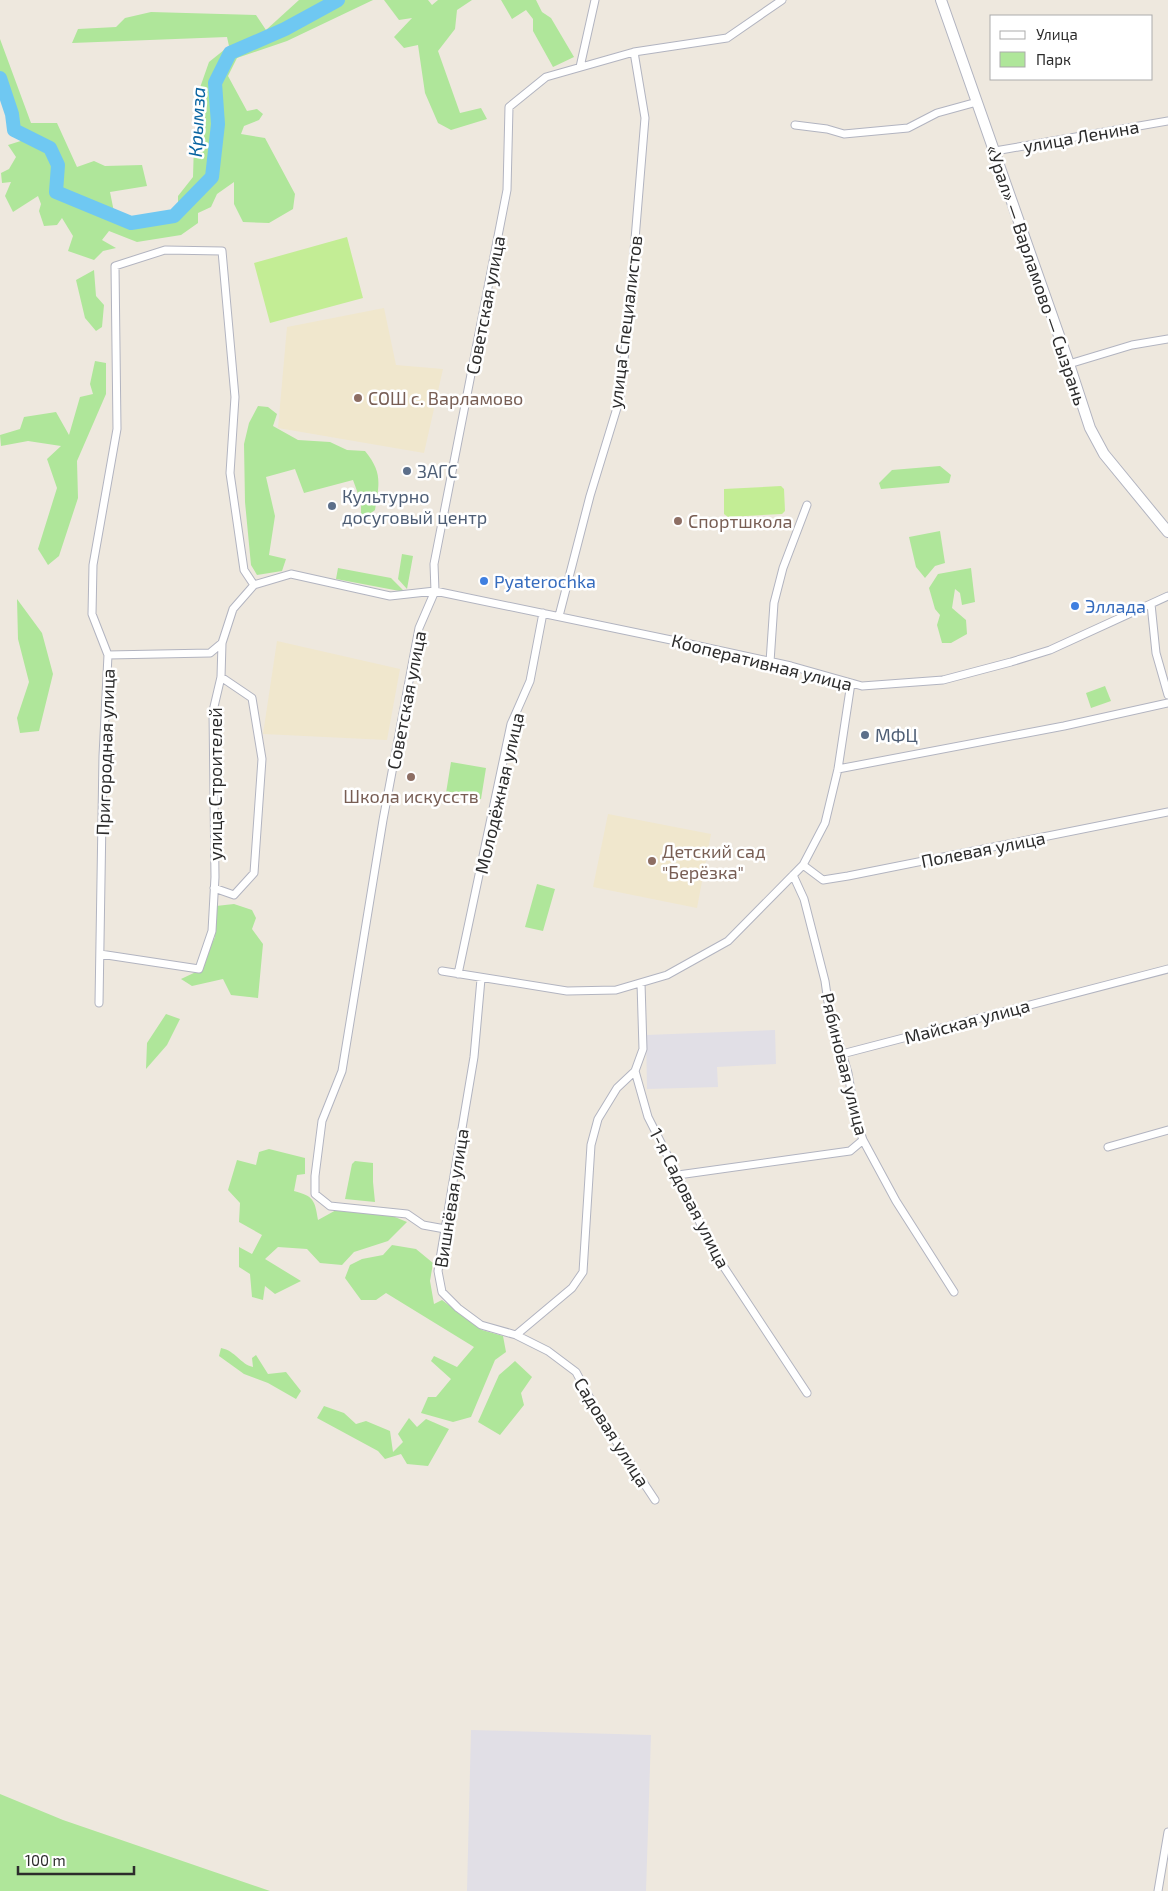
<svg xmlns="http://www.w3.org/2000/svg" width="1168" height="1891" font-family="'Exo 2',sans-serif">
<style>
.industrial{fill:#e1dfe6}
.education{fill:#f0e7cd}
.green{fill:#afe69a}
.pitch{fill:#c3ed95}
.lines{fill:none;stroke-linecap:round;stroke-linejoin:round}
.river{stroke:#6fc8f2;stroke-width:14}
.street-casing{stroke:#b2b4c0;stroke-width:9}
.secondary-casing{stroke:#b2b4c0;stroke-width:12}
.street{stroke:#fff;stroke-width:7}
.secondary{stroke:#fff;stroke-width:10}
.education-dot{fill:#8d6e63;stroke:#fff;stroke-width:2}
.service-dot{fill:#5c6f8a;stroke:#fff;stroke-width:2}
.shop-dot{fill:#3f7fe0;stroke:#fff;stroke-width:2}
.labels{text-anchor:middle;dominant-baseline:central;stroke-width:5;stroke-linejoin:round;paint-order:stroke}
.street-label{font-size:18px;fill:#2c2c2c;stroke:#fff}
.education-label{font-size:18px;fill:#785e54;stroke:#fff;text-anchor:start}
.service-label{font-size:18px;fill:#4e5e75;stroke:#fff;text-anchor:start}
.shop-label{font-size:18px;fill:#366cbe;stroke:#fff;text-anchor:start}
.water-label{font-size:19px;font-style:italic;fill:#0a65a2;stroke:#fff}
</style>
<rect width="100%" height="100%" fill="#eee8de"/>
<path class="industrial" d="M775,1030L776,1064L717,1067L718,1087L647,1089L646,1035Z
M471,1730L651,1735L646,1891H467Z"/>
<path class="education" d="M384,308L396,365L443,369L424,453L278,428L287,327Z
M277,641L400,669L387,740L263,734Z
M608,814L711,834L697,908L593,887Z"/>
<path class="green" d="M299,0H373L287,41L237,58L228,76L247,111L257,109L263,114L259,120L244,126L241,134L265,138L295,194L293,209L269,223L243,222L234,204V182L217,194L211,207L198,213V223L181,235L137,242L109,231L102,240L116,248L103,251L94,260L68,251L73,236L62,218L57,225L44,226L39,211L41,204L38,196L13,212L5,196L11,182L2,183L1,173L9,169L16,157L8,145L27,139L15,129L11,101L0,74V39L31,123H57L77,167L94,161L105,166L142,165L147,186L110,192L114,212L136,218L178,211V196L193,177L194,143L204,138L197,113L196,99L209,62L229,46L227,37L72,43L78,29L116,27L125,18L151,12L256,15L266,30Z
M384,0H428L432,5L438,0H472L457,10L455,29L438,51L460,113L481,108L487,119L451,130L438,123L425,93L418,45L404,48L394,37L412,18L399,20Z
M501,0H536L542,12L551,18L574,57L553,67L533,31V19L526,10L512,19Z
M94,270L96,296L104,305L102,327L96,331L85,318L76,280Z
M95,361L106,363V394L77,461L78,498L59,556L48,565L38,549L57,488L47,459L61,446L28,441L1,446L0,435L20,429L24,417L56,412L69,435L80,397L93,394L90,384Z
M258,406L268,407L277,414L273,426L298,440L330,442L347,450L365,451C383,473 379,484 375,510L367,516L361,515V502L353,480L304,493L295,469L266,477L275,516L269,555L286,559L282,571L257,575L251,565L245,502L244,444L249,423Z
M940,466L951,475L949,483L881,489L879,483L892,470Z
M940,531L945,563L935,566L925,578L916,567L909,537Z
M402,554L413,556L407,589L398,579Z
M338,568L391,578L405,592L336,579Z
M971,568L975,602L962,605L960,593L955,589L952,608L966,620L967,634L951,643H942L937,625L940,615L935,609L929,588L938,574Z
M17,599L42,633L53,674L39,731L20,733L17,718L29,682L18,639Z
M1105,686L1111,701L1091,708L1086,693Z
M451,762L486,768L481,799L446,793Z
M537,884L555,889L543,931L525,927Z
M234,904L252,910L256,918L252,929L263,944L258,998L231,995L223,979L192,986L181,979L198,971L215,937L216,906Z
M166,1014L180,1019L167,1045L146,1069L147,1043Z
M269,1149L305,1158V1174L297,1175L294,1191C314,1196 315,1201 318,1220L338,1209L390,1215L407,1222L388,1241L354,1252L342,1265L320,1263L307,1249L278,1247L265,1259L301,1281L275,1294L265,1286L263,1300L252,1297L250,1274L239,1267V1247L252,1254L262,1235L239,1222L240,1203L228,1190L237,1160L256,1165L259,1152Z
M355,1161L373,1163V1182L375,1202L345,1199L352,1164Z
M392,1245L416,1249L433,1263L430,1281L434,1304L442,1300L482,1330L503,1336L506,1352L495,1360L471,1417L453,1422L421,1413L428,1397H436L451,1379L431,1361L434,1356L457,1367L474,1347L386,1293L376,1300H361L345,1278L350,1265L362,1259L383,1255Z
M221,1348C236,1351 240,1364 253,1367L252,1358L256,1355L268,1374L286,1372L301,1391L296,1399L268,1383L244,1374L219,1356Z
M515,1361L532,1377L521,1393L524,1405L500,1435L478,1422L499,1375Z
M324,1406L344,1413L356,1424L366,1421L390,1431L393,1452L403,1442L398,1434L409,1418L417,1427L426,1419L449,1429L428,1466L407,1464L401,1454L385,1459L378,1451L317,1418Z
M0,1794L63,1820L270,1891H0Z"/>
<path class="pitch" d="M347,237L363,298L270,323L254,263Z
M781,486L784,489L785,511L782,514L728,517L724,514V489Z"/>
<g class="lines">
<path class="river" d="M0,78L12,114L14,130L50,148L58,165L56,192L131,223L174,216L212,177L218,124L215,83L230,53L285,29L338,0"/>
<g class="street-casing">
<path id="street" d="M580,67L595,0
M795,125L827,129L844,134L908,128L937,113L977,102
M995,151L1168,121
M1069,364L1132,345L1168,339
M254,585L291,574L390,596L435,591L676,641L791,666L862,686L943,680L1011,662L1050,650L1168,596
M1151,604L1156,653L1168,695
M559,616L590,496L620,398L629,312L645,118L634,52
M108,655L210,653L222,643
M770,662L774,603L783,568L807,505
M838,769L1064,726L1168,703
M803,865L823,880L848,876L1168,812
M793,875L804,899L825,981L829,1009L848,1073L855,1116L863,1140L896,1201L954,1292
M214,888L234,895L254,873L262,759L252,698L221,677
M442,971L567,991L616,990L667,975L728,941L803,865L825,823L838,769L851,683
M458,974L511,724L530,681L543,613
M481,979L474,1057L438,1271L442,1292L458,1308L481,1325L516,1335L548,1351L576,1372L600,1417L655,1500
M641,983L643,1049L635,1071L648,1117L691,1202L710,1246L807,1393
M99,1003L103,756L108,655L92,614L93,565L117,429L115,266L165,250L222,251L235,397L230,473L244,570L254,585L233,609L222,643L221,677L213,711L215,877L212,931L199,969L100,954
M842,1054L1168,969
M1108,1147L1168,1130
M678,1175L850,1151L863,1140
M445,1229L423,1225L407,1214L330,1206L315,1194V1176L322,1121L342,1071L383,820L419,628L435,591L434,564L507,190L509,107L546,77L634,52L727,38L782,0
M516,1335L572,1288L583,1272L591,1145L598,1119L617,1088L635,1071
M1158,1891L1168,1832"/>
</g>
<g class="secondary-casing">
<path id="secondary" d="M941,0L1069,364L1090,428L1104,454L1168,532"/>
</g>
<use href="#street" class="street"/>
<use href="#secondary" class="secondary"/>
</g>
<g class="education-dot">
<circle cx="358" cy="398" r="5"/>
<circle cx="678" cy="521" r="5"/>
<circle cx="411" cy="777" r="5"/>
<circle cx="652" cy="861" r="5"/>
</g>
<g class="service-dot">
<circle cx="407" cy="471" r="5"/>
<circle cx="332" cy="506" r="5"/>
<circle cx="865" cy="735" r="5"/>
</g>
<g class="shop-dot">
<circle cx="484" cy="581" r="5"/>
<circle cx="1075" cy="606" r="5"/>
</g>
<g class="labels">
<g class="street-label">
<text transform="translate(1081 136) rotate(-10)">улица Ленина</text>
<text transform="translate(1037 275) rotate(71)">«Урал» — Варламово — Сызрань</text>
<text transform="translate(485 305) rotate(-79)">Советская улица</text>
<text transform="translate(625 322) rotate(-83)">улица Специалистов</text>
<text transform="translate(762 662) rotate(14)">Кооперативная улица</text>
<text transform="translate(406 700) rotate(-79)">Советская улица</text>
<text transform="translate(105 752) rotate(-88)">Пригородная улица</text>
<text transform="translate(215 784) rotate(-90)">улица Строителей</text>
<text transform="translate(499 793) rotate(-77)">Молодёжная улица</text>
<text transform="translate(983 849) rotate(-11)">Полевая улица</text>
<text transform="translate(967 1021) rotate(-15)">Майская улица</text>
<text transform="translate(845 1064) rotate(76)">Рябиновая улица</text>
<text transform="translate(451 1198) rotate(-81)">Вишнёвая улица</text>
<text transform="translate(690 1198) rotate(63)">1-я Садовая улица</text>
<text transform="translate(612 1432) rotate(58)">Садовая улица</text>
</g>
<g class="education-label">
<text x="368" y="398">СОШ с. Варламово</text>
<text x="688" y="521">Спортшкола</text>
<text x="411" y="796" text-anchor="middle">Школа искусств</text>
<text x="662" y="851">Детский сад<tspan x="662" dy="21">"Берёзка"</tspan></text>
</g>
<g class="service-label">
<text x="417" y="471">ЗАГС</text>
<text x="342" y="496">Культурно<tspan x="342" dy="21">досуговый центр</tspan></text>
<text x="875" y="735">МФЦ</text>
</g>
<g class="shop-label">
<text x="494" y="581">Pyaterochka</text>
<text x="1085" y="606">Эллада</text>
</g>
<g class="water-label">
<text transform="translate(196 122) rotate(-87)">Крымза</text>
</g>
</g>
<rect x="990" y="15" width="162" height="65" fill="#ffffff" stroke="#ababab"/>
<rect x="1000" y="31" width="25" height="8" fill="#ffffff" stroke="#ababab"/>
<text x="1036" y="40" font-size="15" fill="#2c2c2c">Улица</text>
<rect x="1000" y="52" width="25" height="15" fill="#afe69a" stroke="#ababab"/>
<text x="1036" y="65" font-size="15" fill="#2c2c2c">Парк</text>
<path d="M18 1866v8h116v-8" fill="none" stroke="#2c2c2c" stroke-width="2.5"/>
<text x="25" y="1866" font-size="15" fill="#2c2c2c" stroke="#ffffff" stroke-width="4" paint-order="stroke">100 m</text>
</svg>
